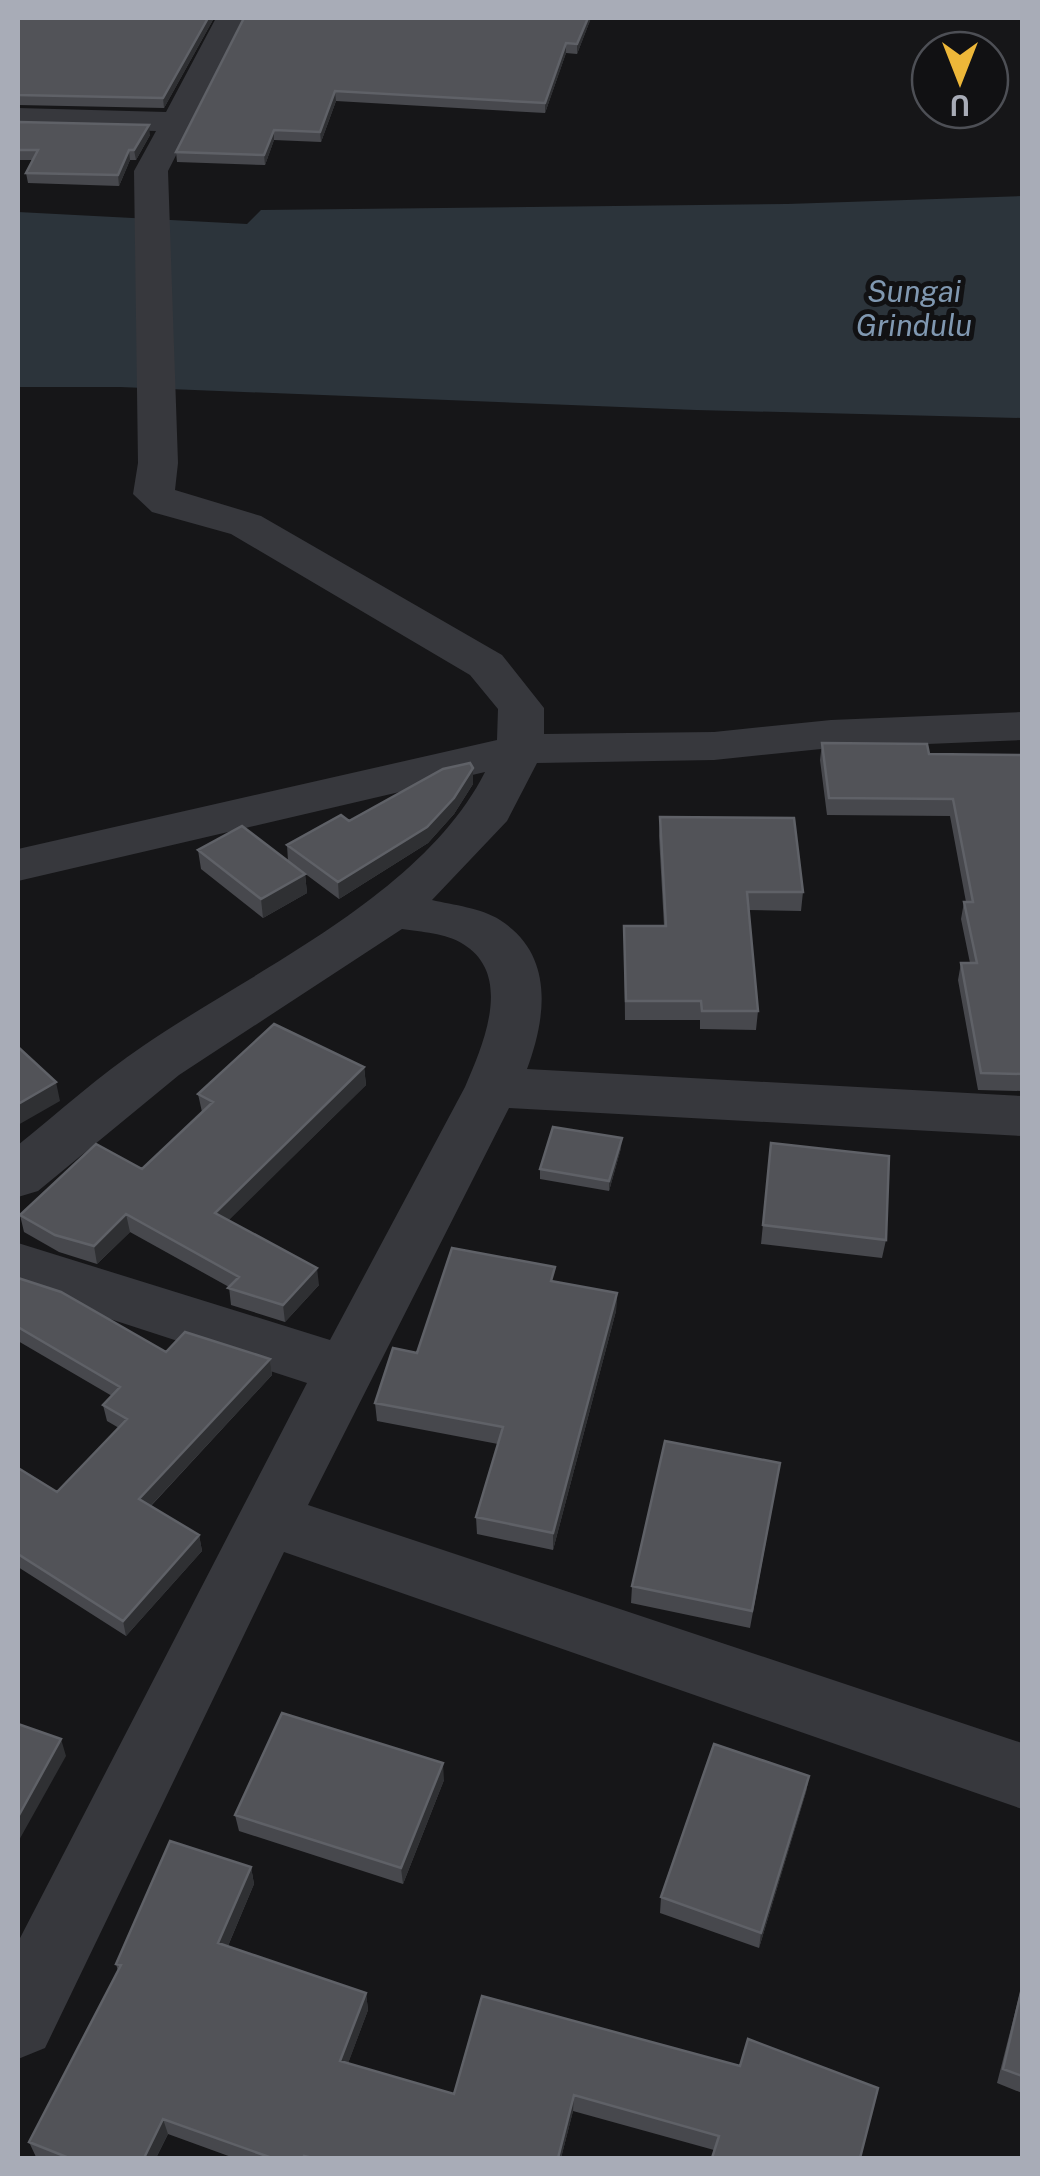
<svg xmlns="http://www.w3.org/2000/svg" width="1040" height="2176" font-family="'Public Sans',sans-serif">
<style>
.water{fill:#2c343b}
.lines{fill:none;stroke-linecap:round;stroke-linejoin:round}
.minor{fill:#37383d;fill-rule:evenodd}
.wall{fill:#47484d}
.shaded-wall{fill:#2f3033}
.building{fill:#525358;stroke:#5f6167;stroke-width:2.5}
.labels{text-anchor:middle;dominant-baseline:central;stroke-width:10;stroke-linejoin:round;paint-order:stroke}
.far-water-label{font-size:30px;font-style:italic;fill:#8098b1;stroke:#111113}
</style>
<rect width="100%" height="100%" fill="#161618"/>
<path class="water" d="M1022,196V418L696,410L120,387H18V212L247,224L261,210L787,204Z"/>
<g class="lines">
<path class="minor" d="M216,18H246L168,171L178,463L175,490L261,516L502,655L544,708V734L714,732L831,720L1022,712V740L831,748L714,760L537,763L507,821L432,900C453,905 482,908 500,920C555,955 546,1018 527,1069L1022,1096V1136L509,1108L308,1505L1022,1743V1809L284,1552L45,2048L18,2059V1942L307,1383L18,1289V1243L330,1340L465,1087C483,1045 514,975 463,944C446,933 421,932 402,929L179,1075L38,1191L18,1197V1145C59,1112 100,1075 143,1046C254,970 423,895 485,772L18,881V849L497,740L498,709L470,675L231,534L152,512L133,494L138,463L134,171L156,131L18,128V108L166,112Z"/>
</g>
<path class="wall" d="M18,18H214L164,108L18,105Z
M244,18H591L577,54L566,53L545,113L336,101L321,142L274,140L265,165L177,162L176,152Z
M18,122L150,135L136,160H130L119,186L28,183L26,173L33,160H18Z
M822,743L929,754L1022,755V1091L978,1090L958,980L961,963H970L961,919L964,902H966L950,816L827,815L820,760Z
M473,768V784L454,814L428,843L339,899L288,861L287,845L349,821Z
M660,817L803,892L801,911L748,910L758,1011L756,1030L700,1029V1020H625L624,926H664L659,836Z
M198,850L305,874L307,893L263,918L201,869Z
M364,1067L366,1085L228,1220L319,1285L285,1322L231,1305L229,1287L130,1232L97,1264L59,1252L24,1232L20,1215L142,1169L202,1112L198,1094Z
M771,1143L886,1240L882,1258L761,1244Z
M621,1148L609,1191L540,1179V1169Z
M18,1278L166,1352L270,1359L272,1375L151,1506L199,1535L202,1551L126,1636L18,1567V1468L57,1492L119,1428L107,1421L103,1405L112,1396L18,1341Z
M555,1282L617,1293L616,1311L553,1550L477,1534L476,1517L498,1444L377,1421L375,1403L417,1353Z
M777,1481L750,1628L631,1603L632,1586Z
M809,1776L806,1792L759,1948L660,1913L661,1897Z
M444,1780L403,1884L239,1831L235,1815Z
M251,1867L254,1884L228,1946L366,1993L368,2010L348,2063L454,2094L740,2066L714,2150L573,2111L561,2158H234L168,2134L156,2158H40L36,2157L29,2142L118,1971L116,1964Z
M1022,1985V2093L997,2083Z"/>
<path class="shaded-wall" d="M208,18H214L164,108L163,98Z
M588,18H591L577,54V44Z
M566,43V53L545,113V103Z
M335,91L336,101L321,142L320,132Z
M149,125L150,135L136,160L134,150Z
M274,130V140L265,165L264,155Z
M129,150L130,160L119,186L118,175Z
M473,768V784L454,814L428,843L339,899L338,882Z
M305,874L307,893L263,918L261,899Z
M364,1067L366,1085L218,1231L215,1213Z
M56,1082L60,1101L18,1125V1104Z
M622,1138L621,1148L609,1191V1181Z
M126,1214L130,1232L97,1264L94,1246Z
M317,1268L319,1285L285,1322L283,1305Z
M617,1293L616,1311L553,1550V1533Z
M270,1359L272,1375L142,1515L139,1499Z
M199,1535L202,1551L126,1636L123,1621Z
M61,1739L66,1756L18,1842V1817Z
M443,1763L444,1780L403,1884L401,1868Z
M809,1776L806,1792L759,1948L761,1933Z
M251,1867L254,1884L222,1960L218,1943Z
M366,1993L368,2010L343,2077L340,2061Z
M574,2095L573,2111L561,2158H558Z
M163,2119L168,2134L156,2158H144Z"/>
<path class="building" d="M18,18H208L163,98L18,95Z
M244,18H588L577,44L566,43L545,103L335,91L320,132L274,130L264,155L176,152Z
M18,122L149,125L134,150H129L118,175L26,173L38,150H18Z
M822,743L927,744L929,754L1022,755V1074L981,1073L961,963H977L964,902H973L953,799L829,798Z
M470,763L473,768L454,798L427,827L338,882L287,845L341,815L349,821L443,769Z
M660,817L794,818L803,892H747L758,1011H702L701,1001H626L624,926H666Z
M242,826L305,874L261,899L198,850Z
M274,1024L364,1067L215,1213L317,1268L283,1305L228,1288L239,1277L126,1214L94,1246L55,1235L20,1215L96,1144L142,1169L213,1102L198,1094Z
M18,1047L56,1082L18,1104Z
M553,1127L622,1138L609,1181L540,1169Z
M771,1143L889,1156L886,1240L763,1225Z
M452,1248L555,1267L551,1281L617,1293L553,1533L476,1517L503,1427L375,1403L393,1348L417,1353Z
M18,1278L61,1292L166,1352L185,1332L270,1359L139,1499L199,1535L123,1621L18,1554V1468L57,1492L127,1419L103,1405L120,1387L18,1327Z
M665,1441L780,1463L752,1611L632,1586Z
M282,1713L443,1763L401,1868L235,1815Z
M18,1724L61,1739L18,1817Z
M714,1744L809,1776L761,1933L661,1897Z
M170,1841L251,1867L218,1943L366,1993L340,2061L454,2094L482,1996L740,2066L748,2039L878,2088L860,2158H712L719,2136L574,2095L558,2158H313L304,2156L303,2158H272L163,2119L144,2158H69L29,2142L121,1965L116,1964Z
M1022,1988V2076L1003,2069Z"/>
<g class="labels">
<g class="far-water-label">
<text x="914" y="291">Sungai<tspan x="914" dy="34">Grindulu</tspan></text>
</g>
</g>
<rect width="1040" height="2176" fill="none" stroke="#a8acb7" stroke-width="40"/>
<g transform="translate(960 80) rotate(180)"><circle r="48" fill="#111113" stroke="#4d4f55" stroke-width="2.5"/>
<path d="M0-8L18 38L0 25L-18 38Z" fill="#edb739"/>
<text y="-15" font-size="28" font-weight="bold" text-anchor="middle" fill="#a8acb7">U</text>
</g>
</svg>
